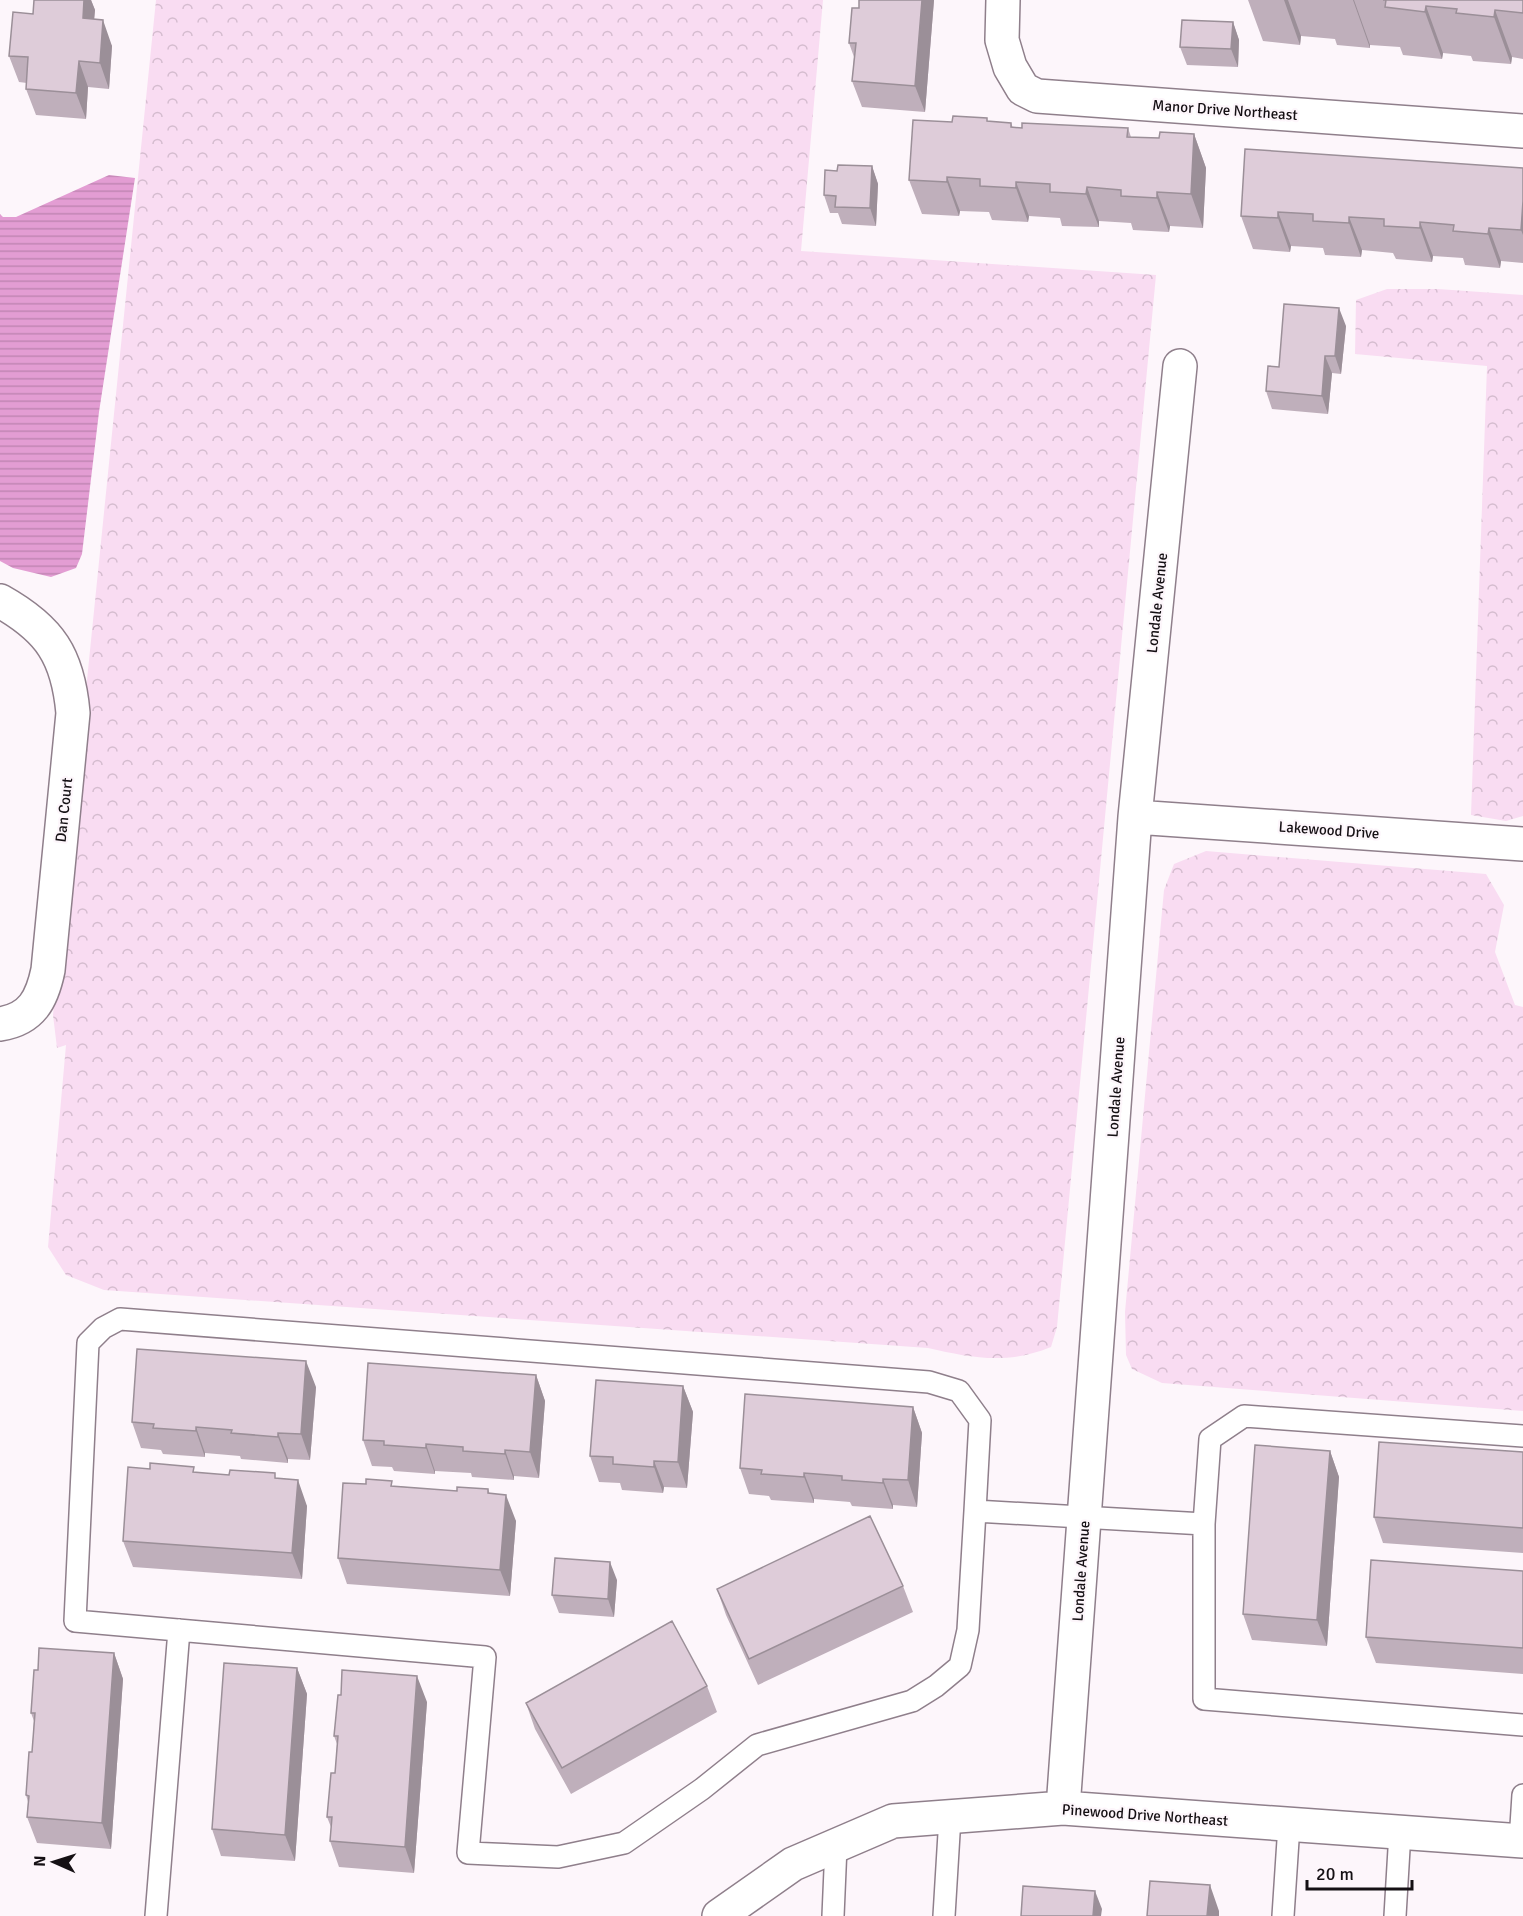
<svg xmlns="http://www.w3.org/2000/svg" width="1523" height="1916" font-family="Signika,sans-serif">
<style>
.forest{fill:url(#forest-crowns)}
.water{fill:url(#water-rules)}
.lines{fill:none;stroke-linecap:round;stroke-linejoin:round}
.service-casing{stroke:#8f7f8b;stroke-width:24}
.minor-casing{stroke:#8f7f8b;stroke-width:36}
.service{stroke:#fff;stroke-width:21}
.minor{stroke:#fff;stroke-width:33}
.wall{fill:#bfafbb}
.shaded-wall{fill:#9b8f98}
.building{fill:#deccd9;stroke:#9b8f98;stroke-width:1.5}
.labels{text-anchor:middle;dominant-baseline:central;stroke-width:4.5;stroke-linejoin:round;paint-order:stroke}
.street-label{font-size:15px;fill:#151014;stroke:#fdf6fb}
</style>
<defs>
<pattern id="forest-crowns" width="20" height="18" patternUnits="userSpaceOnUse" patternTransform="scale(1.5)"><rect width="20" height="18" fill="#f9dcf2"/><path d="M2 6a3 3 0 1 1 6 0M12 15a3 3 0 1 1 6 0" fill="none" stroke="#d5bccf"/></pattern>
<pattern id="water-rules" width="6" height="5" patternUnits="userSpaceOnUse" patternTransform="scale(1.5)"><rect width="6" height="5" fill="#e39dd3"/><path d="M0 2.5h6" fill="none" stroke="#c286b4"/></pattern>
</defs>
<rect width="100%" height="100%" fill="#fdf6fb"/>
<path class="forest" d="M156,0H823L801,251L1156,275L1057,1327L1051,1347C1007,1365 972,1358 928,1348L104,1290L66,1275L48,1247L66,1045L57,1048L53,1015Z
M1387,289H1438L1523,295V816L1506,821L1471,815L1487,366L1355,354L1356,300Z
M1206,851L1486,874L1504,905L1495,952L1515,1005L1523,1007V1411L1162,1383L1132,1369L1126,1355L1125,1312L1164,890L1174,864Z"/>
<path class="water" d="M109,175L135,178L99,412L82,554L76,568L51,577L13,568L0,561V214L3,217H16Z"/>
<g class="lines">
<g class="service-casing">
<path id="service" d="M1523,1436L1244,1416L1210,1439L1204,1524V1699L1523,1725
M975,1511L980,1420L959,1391L929,1382L120,1319L103,1328L88,1343L75,1621L485,1657L468,1853L558,1857L624,1843L702,1789L757,1745L912,1701L936,1686L960,1666L968,1630L975,1511L1204,1524
M1520,1841L1523,1795
M156,1916L179,1630
M833,1916L836,1846
M944,1916L950,1817
M1283,1916L1289,1825
M1395,1916L1400,1832"/>
</g>
<g class="minor-casing">
<path id="minor" d="M1003,0L1002,40L1010,67L1023,89L1037,96L1523,131
M0,601C50,629 68,656 73,713L48,970C42,999 32,1019 0,1024
M1135,817L1523,844
M1063,1808L1135,817L1180,366
M719,1916L793,1864L893,1821L1063,1808L1523,1841"/>
</g>
<use href="#service" class="service"/>
<use href="#minor" class="minor"/>
</g>
<path class="wall" d="M34,0H91L95,10L94,19L112,46L109,89L88,87L86,119L36,115L26,89L27,83L19,82L9,56L33,14Z
M934,0L925,112L862,107L852,81L854,57L849,43L859,8Z
M1248,0H1523V59L1512,57L1511,64L1473,61L1471,56L1443,53L1442,59L1403,55L1400,47L1370,45V48L1337,45L1335,39L1301,36L1300,45L1263,41Z
M1233,22L1239,40L1238,67L1187,65L1180,47Z
M988,121L1011,123L1013,128H1128L1131,137L1159,138L1194,134L1206,168L1203,228L1170,226L1169,232L1133,230L1131,223L1099,221V227L1062,226L1060,218L1029,216L1028,222L992,220L989,212L960,211L959,216L922,214L909,180L952,122Z
M872,166L878,184L876,226L842,224L838,213H830L824,195L837,171Z
M1523,168V263L1501,261L1500,268L1465,265L1463,258L1433,256L1432,262L1396,259L1393,253L1362,250L1361,257L1325,255L1323,248L1291,246L1290,252L1253,249L1241,216Z
M1346,326L1341,374L1332,373L1328,414L1272,409L1266,391L1279,367Z
M536,1375L545,1401L539,1478L514,1476V1480L472,1477L471,1473L435,1471V1474L394,1471L392,1467L372,1466L363,1440Z
M683,1386L693,1412L687,1488L664,1487L663,1493L622,1490L620,1483L599,1482L590,1456Z
M316,1387L310,1460L288,1459V1463L241,1459L240,1456L205,1453V1457L163,1454L161,1450L141,1448L132,1422Z
M913,1407L922,1433L917,1507L893,1505V1509L852,1506L850,1502L814,1499V1503L771,1500L769,1496L749,1494L740,1468Z
M1330,1451L1339,1477L1327,1646L1252,1640L1243,1614Z
M1523,1452V1553L1383,1543L1374,1517Z
M196,1473L277,1478L307,1506L302,1579L133,1567L123,1541Z
M394,1486L457,1491L488,1489L490,1494L516,1521L510,1596L347,1584L338,1558Z
M1523,1571V1674L1376,1663L1366,1637Z
M617,1580L614,1617L559,1613L552,1595Z
M903,1586L913,1612L758,1685L726,1615L717,1589Z
M114,1653L123,1679L111,1849L37,1843L27,1817L28,1802L26,1795L32,1752L34,1721L31,1713L38,1670Z
M297,1668L307,1694L295,1861L221,1856L212,1829Z
M707,1686L717,1712L571,1794L535,1729L526,1703Z
M427,1702L414,1873L339,1867L330,1841L331,1827L327,1817L335,1773L337,1744L334,1736Z"/>
<path class="shaded-wall" d="M84,0H91L95,10L92,44L83,18Z
M922,0H934L925,112L915,86Z
M1284,0H1288L1301,36L1300,45Z
M1353,0H1354L1370,45V48Z
M1426,6L1443,53L1442,59L1425,12Z
M1495,10L1512,57L1511,64L1494,17Z
M103,20L112,46L109,89L100,63Z
M1233,22L1239,40L1238,67L1231,49Z
M79,61L88,87L86,119L76,93Z
M1194,134L1206,168L1203,228L1191,194Z
M872,166L878,184L876,226L870,208Z
M947,177L960,211L959,216L947,182Z
M1016,182L1029,216L1028,222L1016,188Z
M1087,187L1099,221V227L1086,194Z
M1157,192L1170,226L1169,232L1157,198Z
M1523,201V235L1521,230Z
M1278,212L1291,246L1290,252L1278,218Z
M1349,217L1362,250L1361,257L1349,223Z
M1420,222L1433,256L1432,262L1420,228Z
M1489,228L1501,261L1500,268L1488,234Z
M1339,308L1346,326L1341,374L1335,356Z
M1325,356L1332,373L1328,414L1322,396Z
M306,1361L316,1387L310,1460L301,1434Z
M536,1375L545,1401L539,1478L530,1452Z
M683,1386L693,1412L687,1488L678,1462Z
M913,1407L922,1433L917,1507L908,1480Z
M196,1427L205,1453V1457L196,1431Z
M278,1433L288,1459V1463L278,1437Z
M426,1444L435,1471V1474L426,1448Z
M505,1450L514,1476V1480L505,1454Z
M1330,1451L1339,1477L1327,1646L1317,1620Z
M654,1461L664,1487L663,1493L654,1467Z
M804,1473L814,1499V1503L804,1477Z
M883,1479L893,1505V1509L883,1483Z
M298,1480L307,1506L302,1579L292,1553Z
M506,1495L516,1521L510,1596L500,1570Z
M610,1562L617,1580L614,1617L608,1599Z
M114,1653L123,1679L111,1849L102,1823Z
M297,1668L307,1694L295,1861L285,1835Z
M417,1676L427,1702L414,1873L405,1847Z
M1210,1885L1219,1911V1916H1207Z
M1095,1891L1102,1909L1101,1916H1093Z"/>
<path class="building" d="M34,0H84L83,18L103,20L100,63L79,61L76,93L26,89L28,57L9,56L13,12L33,14Z
M859,0H922L915,86L852,81L856,43H849L852,8H859Z
M1383,0H1523V13L1495,10L1494,17L1456,13L1457,9L1426,6L1425,12L1385,7L1386,0Z
M1182,20L1233,22L1231,49L1180,47Z
M953,116L987,118V121L1011,123V127L1022,128V123L1128,128L1127,137L1159,138L1160,132L1194,134L1191,194L1157,192V198L1121,196V190L1087,187L1086,194L1050,192V184L1016,182V188L980,186V179L947,177V182L909,180L913,120L952,122Z
M1245,149L1523,168V201L1521,230L1489,228L1488,234L1453,231L1454,225L1420,222V228L1384,226V219L1349,217V223L1313,221V214L1278,212V218L1241,216Z
M838,165L872,166L870,208L835,207L836,196L824,195L825,170L837,171Z
M1284,304L1339,308L1335,356H1325L1322,396L1266,391L1268,366L1279,367Z
M137,1349L306,1361L301,1434L278,1433V1437L231,1433L232,1430L196,1427V1431L153,1428L154,1424L132,1422Z
M368,1363L536,1375L530,1452L505,1450V1454L463,1451V1447L426,1444V1448L384,1445V1441L363,1440Z
M596,1380L683,1386L678,1462L654,1461V1467L613,1464V1457L590,1456Z
M745,1394L913,1407L908,1480L883,1479V1483L842,1480V1476L804,1473V1477L761,1474L762,1470L740,1468Z
M1379,1442L1523,1452V1528L1374,1517Z
M1255,1445L1330,1451L1317,1620L1243,1614Z
M150,1463L194,1467L193,1472L229,1475L230,1470L275,1473V1478L298,1480L292,1553L123,1541L128,1467L150,1469Z
M366,1479L392,1481L391,1486L457,1491V1487L488,1489V1493L506,1495L500,1570L338,1558L343,1483L366,1484Z
M870,1516L903,1586L749,1659L717,1589Z
M555,1558L610,1562L608,1599L552,1595Z
M1371,1560L1523,1571V1648L1366,1637Z
M672,1621L707,1686L562,1768L526,1703Z
M39,1648L114,1653L102,1823L27,1817L29,1796L26,1795L29,1752H32L35,1713H31L34,1670H38Z
M224,1663L297,1668L285,1835L212,1829Z
M342,1670L417,1676L405,1847L330,1841L332,1817H327L331,1773H335L338,1736H334L338,1695H341Z
M1150,1881L1210,1885L1207,1916H1147Z
M1023,1886L1095,1891L1093,1916H1021Z"/>
<g class="labels">
<g class="street-label">
<text transform="translate(1225 110) rotate(4)">Manor Drive Northeast</text>
<text transform="translate(1157 603) rotate(-84)">Londale Avenue</text>
<text transform="translate(64 810) rotate(-84)">Dan Court</text>
<text transform="translate(1329 830) rotate(4)">Lakewood Drive</text>
<text transform="translate(1116 1087) rotate(-86)">Londale Avenue</text>
<text transform="translate(1081 1571) rotate(-86)">Londale Avenue</text>
<text transform="translate(1145 1815) rotate(4)">Pinewood Drive Northeast</text>
</g>
</g>
<g transform="translate(54 1862) rotate(273)" stroke="#fdf6fb" stroke-width="4.5" paint-order="stroke">
<path d="M0-4.5L10 22L0 15L-10 22Z" fill="#151014"/>
<text y="-9" font-size="16" font-weight="bold" text-anchor="middle" fill="#151014">N</text>
</g>
<path d="M1307 1880v9h105v-9" fill="none" stroke="#151014" stroke-width="3"/>
<text x="1316" y="1880" font-size="18" fill="#151014" stroke="#fdf6fb" stroke-width="4.5" paint-order="stroke">20 m</text>
</svg>
